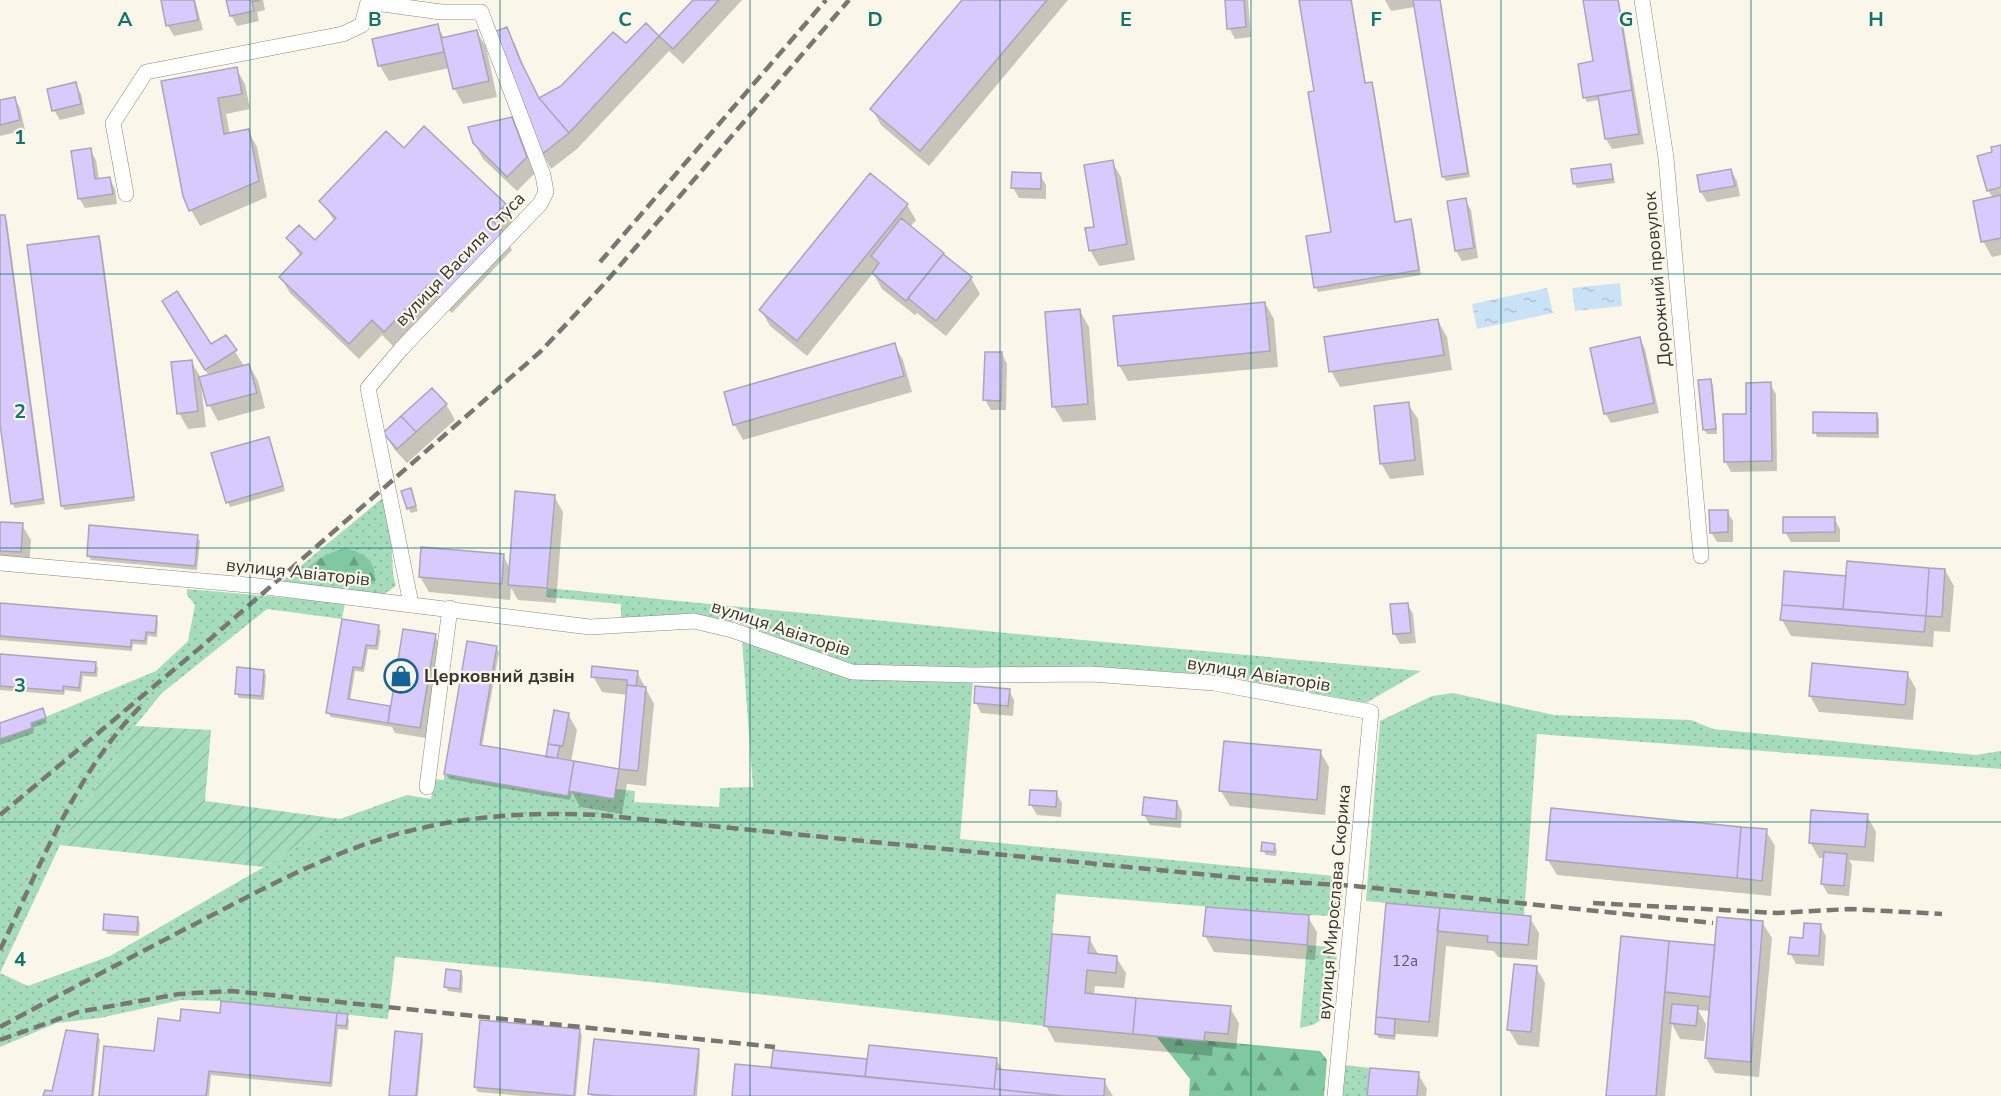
<svg xmlns="http://www.w3.org/2000/svg" width="2001" height="1096" font-family="'Nunito Sans',sans-serif">
<style>
.grass{fill:url(#grass-dots)}
.forest{fill:url(#forest-firs)}
.garden{fill:url(#garden-furrows)}
.water{fill:url(#water-ripples)}
.shadow{fill:#0003}
.building{fill:#d8c9fe;stroke:#aaa7b3;stroke-width:1.5}
.lines{fill:none;stroke-linecap:round;stroke-linejoin:round}
.street-casing{stroke:#8c897d;stroke-width:16}
.street{stroke:#fff;stroke-width:15}
.rail{stroke:#79776f;stroke-width:4.5;stroke-dasharray:12 6;stroke-linecap:butt}
.grid{fill:none;stroke:#0f766e;stroke-width:1.5;stroke-opacity:0.55}
.labels{text-anchor:middle;dominant-baseline:central;stroke-width:4.5;stroke-linejoin:round;paint-order:stroke}
.number-label{font-size:15px;fill:#5e5963}
.street-label{font-size:18px;fill:#35342f;stroke:#faf6e9}
.poi-label{font-size:18px;font-weight:bold;fill:#35342f;stroke:#faf6e9;text-anchor:start}
.grid-label{font-size:20px;text-anchor:middle;font-weight:bold;fill:#0f766e;stroke:#faf6e9;stroke-width:4.5;stroke-linejoin:round;paint-order:stroke}
</style>
<defs>
<pattern id="grass-dots" width="8" height="8" patternUnits="userSpaceOnUse" patternTransform="scale(1.5)"><rect width="8" height="8" fill="#a5ddbc"/><path d="M2 2h.1M6 6h.1" fill="none" stroke="#8fbea2" stroke-width="1.8" stroke-linecap="round"/></pattern>
<pattern id="forest-firs" width="22" height="20" patternUnits="userSpaceOnUse" patternTransform="scale(1.5)"><rect width="22" height="20" fill="#80c89f"/><path d="M5 1l3.5 6h-7zM16 11l3.5 6h-7z" fill="#6aa382"/></pattern>
<pattern id="garden-furrows" width="10" height="10" patternUnits="userSpaceOnUse" patternTransform="scale(1.5)"><rect width="10" height="10" fill="#a5ddbc"/><path d="M-1 1l2-2M0 10L10 0M9 11l2-2" fill="none" stroke="#8fbea2"/></pattern>
<pattern id="water-ripples" width="26" height="14" patternUnits="userSpaceOnUse" patternTransform="scale(1.5)"><rect width="26" height="14" fill="#c9e2f5"/><path d="M2 4q2-2 4 0t4 0M15 11q2-2 4 0t4 0" fill="none" stroke="#adc2d2"/></pattern>
</defs>
<rect width="100%" height="100%" fill="#faf6e9"/>
<path class="grass" d="M385,496L391,528L393,574L396,586L384,594L279,584Z
M547,588L1017,634L1421,671L1366,703L1217,675L1091,667L974,669L853,666L736,622L693,614L621,621V604L546,597Z
M187,589L345,603L342,619L267,609L162,693L135,726L60,845L0,973L28,986L110,956L264,867L340,819L407,795L431,799L434,779L444,780V774L568,796L569,791L614,799L616,789L635,791L634,802L719,807L720,788L753,787L742,641L849,678L973,681L960,839L1344,877L1341,911L1333,916L1309,915L1056,894L1044,1026L642,981L395,957L388,1019L221,1001L181,1000L100,1018L57,1023L0,1047V739L32,728L31,723L156,671L188,641L195,605L187,595Z
M1453,693L1554,715L1691,720L1713,729L1976,755L2001,751V769L1537,734L1524,916L1366,901L1380,721L1432,696Z
M1307,945L1331,947L1337,954L1331,1014L1313,1025L1300,1028Z
M1345,1065L1370,1068L1367,1096H1342Z"/>
<path class="forest" d="M346,548C366,554 377,561 375,584L363,583L337,573L300,577C312,560 327,553 346,548Z
M1156,1036L1320,1051L1327,1060L1324,1096H1189L1190,1079Z"/>
<path class="garden" d="M135,726L211,730L205,801L340,819L264,867L60,845Z"/>
<path class="water" d="M1620,283L1622,306L1575,311L1572,288Z
M1547,288L1553,313L1477,329L1472,304Z"/>
<path class="shadow" d="M195,0L203,30L174,36L168,26L163,1Z
M228,0H263L265,10L257,12L259,21L237,26L231,15Z
M695,0H742L683,64L669,51L577,149L551,169L543,154L506,29L515,44L528,77L539,99L562,87L626,45L646,25L659,38Z
M964,0H1068L929,166L881,125L872,109Z
M1227,0H1248L1251,37L1235,39L1229,28Z
M1301,0H1352L1366,84L1371,83L1374,88L1396,223L1410,221L1413,225L1421,275L1318,292L1316,287L1333,233L1316,92Z
M1385,0H1440L1470,177L1446,181L1443,177L1415,7L1391,11Z
M1585,0H1619L1644,144L1612,149L1606,139L1600,100L1587,102L1584,97L1594,63Z
M437,26L445,39L477,32L486,47L497,97L463,104L454,88L449,68L389,81L380,66L374,40Z
M236,68L245,84L250,109L226,114L230,135L248,131L257,147L267,197L200,226L191,210L163,82Z
M75,84L81,94L85,114L60,120L54,110Z
M14,98L20,108L25,130L0,136V101Z
M511,118L520,134L535,173L517,191L483,159L474,143Z
M2001,146V255L1992,257L1983,241L1993,198L1988,190L1994,153Z
M90,150L96,160L99,180L109,178L115,189L117,204L85,208L79,198Z
M404,150L504,205L513,221L503,234L512,250L452,313L438,300L393,346L382,335L359,359L290,293L281,278L301,257L288,238L315,242L335,222L321,201Z
M1112,162L1121,177L1135,260L1099,266L1090,250Z
M1611,166L1615,183L1577,188L1575,184Z
M1731,170L1737,181L1740,196L1707,202L1701,192Z
M1040,175L1046,185V199L1019,198L1013,188Z
M1465,200L1471,210L1478,258L1462,261L1456,251Z
M907,205L916,220L910,227L971,278L980,294L946,336L917,313L915,315L882,289L873,273L807,356L770,326L761,310Z
M5,216L7,221L45,504L15,508L12,503L0,413V217Z
M98,237L101,242L135,501L65,510L62,506Z
M1265,303L1274,319L1278,367L1128,381L1119,365Z
M1080,311L1089,327L1096,420L1063,422L1054,407Z
M173,317L210,347L226,337L244,366L249,365L258,381L265,408L218,421L209,405L203,385H201L206,427L188,429L179,413L191,361L201,378L209,376Z
M1438,321L1447,337L1452,370L1340,387L1331,371Z
M1640,339L1645,349L1659,413L1611,423L1605,413Z
M894,345L903,360L912,392L743,440L734,424Z
M1002,354L1007,364L1006,410H991L985,400Z
M1711,381L1713,385L1717,434H1707L1704,430Z
M1770,384L1776,394L1777,471L1731,472L1725,461L1747,415Z
M446,404L455,420L407,463L394,449L385,433Z
M1408,404L1418,419L1424,475L1390,479L1381,463Z
M1876,414L1879,419V438L1817,437L1815,432Z
M271,443L285,491L230,507L213,454Z
M410,490L418,511L411,513L408,508Z
M554,496L563,512L556,603L518,600L511,588L510,600L429,592L420,577L503,556L510,568Z
M1727,511L1733,521V542H1717L1711,532Z
M1834,518L1840,529V542H1791L1785,532Z
M0,523L22,525L31,540L29,568L0,565Z
M197,537L200,541L197,570L91,560L88,555Z
M1945,570L1954,586L1950,632L1934,631L1933,647L1791,636L1782,620L1786,573L1847,577Z
M1407,604L1413,614L1416,643L1400,644L1394,633Z
M0,605L156,617L158,622L157,637L148,636L147,645L133,644L132,651L0,640Z
M343,621L378,627L381,631L378,650L368,649L364,672L355,671L350,701L389,707L391,710L435,636L441,646L426,738L395,733L392,727L331,717L328,713Z
M496,648L499,652L482,747L547,758L555,712L568,714L577,730L571,762L620,771L628,695L602,692L593,676L637,672L654,704L646,786L627,784L622,814L580,807L572,792L570,800L449,779L446,774Z
M0,656L95,663L98,668L97,677L83,676L81,692L65,690L64,695L0,690Z
M1813,665L1907,673L1916,689L1913,720L1819,712L1810,696Z
M264,671L266,676L264,700L239,698L236,693Z
M1009,690L1014,700L1013,716L981,713L976,703Z
M44,714L47,723L32,728L34,733L0,745V725Z
M1320,751L1329,767L1325,815L1230,806L1221,791Z
M1056,793L1062,803L1061,817L1037,815L1031,805Z
M1177,802L1182,812L1181,828L1150,825L1144,815Z
M1867,816L1876,832L1874,862L1849,860L1852,865L1849,896L1828,894L1822,884L1825,858H1819L1810,842Z
M1766,831L1775,846L1771,896L1557,875L1548,860Z
M1274,845L1277,850L1276,856L1266,855L1263,850Z
M1388,905L1530,918L1539,933L1537,960L1498,957L1494,951L1446,946L1438,1037L1396,1034L1395,1040L1379,1038L1376,1034Z
M1308,917L1317,932L1315,960L1214,952L1205,936Z
M137,918L140,923L139,936L107,934L105,929Z
M1762,922L1772,938L1759,1077L1715,1073L1706,1058L1710,1011L1698,1010L1706,1024L1704,1041L1680,1039L1672,1024L1665,1096H1608L1622,938L1716,947Z
M1820,925L1826,936L1824,966L1796,964L1790,953Z
M1089,938L1098,954L1116,957L1126,973L1124,988L1095,986L1094,996L1230,1008L1239,1023L1236,1049L1213,1047L1212,1056L1055,1042L1046,1026Z
M1536,967L1545,983L1539,1047L1518,1045L1509,1030Z
M461,972L463,977L462,993L448,991L446,987Z
M223,1003L347,1016L349,1020L348,1030L338,1029L332,1087L211,1075L209,1096H100L155,1053L222,1015Z
M579,1031L582,1035L576,1096H523L478,1092L475,1087Z
M97,1035L100,1040L94,1096H45L53,1093Z
M421,1035L423,1040L418,1096H390Z
M698,1050L700,1055L697,1096H591L590,1093Z
M774,1051L869,1060L996,1059L1003,1071L1104,1081L1113,1096H734L772,1069Z
M1418,1074L1427,1089L1426,1096H1369Z"/>
<path class="building" d="M161,0H194L198,20L166,26Z
M226,0H260L252,2L254,11L230,16Z
M693,0H719L673,49L659,36Z
M962,0H1047L920,151L870,109Z
M1225,0H1244L1246,27L1227,29Z
M1299,0H1351L1365,83L1372,82L1395,222L1411,219L1419,270L1314,288L1306,236L1331,232L1308,92L1314,91Z
M1413,0H1440L1468,173L1442,177Z
M1583,0H1618L1632,90L1583,98L1578,64L1593,61Z
M646,23L659,36L569,133L539,98L561,86L613,32L626,43Z
M438,24L444,52L378,66L372,39Z
M507,27L520,60L539,98L569,133L541,155L494,32Z
M477,30L489,81L453,89L441,38Z
M237,67L242,94L218,98L224,134L249,129L259,181L189,211L183,196L161,81Z
M76,82L81,104L52,111L47,89Z
M1632,90L1639,134L1605,139L1598,96Z
M15,97L20,120L0,125V100Z
M512,117L527,157L507,177L473,143L468,127Z
M424,126L506,204L491,220L505,233L442,299L428,285L384,332L372,320L349,344L279,277L302,253L286,238L299,225L315,240L336,218L319,201L386,131L404,148Z
M2001,145V187L1987,191L1977,156L1992,152L1991,147Z
M91,148L95,179L110,177L113,194L78,199L71,151Z
M1113,160L1127,244L1089,251L1085,228L1094,227L1084,165Z
M1611,164L1613,179L1573,184L1571,169Z
M1731,169L1735,186L1700,192L1697,175Z
M1012,172L1041,173V189L1011,188Z
M870,173L908,204L797,341L759,310Z
M2001,195V238L1981,242L1973,201Z
M1466,198L1474,248L1455,251L1447,201Z
M0,215H5L43,499L11,504L0,424Z
M901,218L944,253L906,301L872,273L879,263L871,256Z
M99,236L134,497L61,506L27,245Z
M943,254L972,277L936,321L908,298Z
M177,291L211,344L226,335L237,350L205,370L162,301Z
M1265,302L1270,351L1118,366L1113,316Z
M1080,309L1088,404L1052,407L1045,312Z
M1438,319L1444,355L1329,372L1324,337Z
M1640,337L1654,403L1604,414L1590,348Z
M895,343L904,376L733,425L724,392Z
M985,352H1002L1001,401L983,400Z
M192,360L198,411L177,414L171,362Z
M249,364L257,393L207,406L199,377Z
M1711,379L1716,429L1703,430L1698,380Z
M1771,382L1772,461L1724,462L1723,414H1746V383Z
M432,388L447,404L416,432L401,416Z
M1409,402L1415,460L1380,464L1374,406Z
M1813,412L1877,413V433H1813Z
M401,416L416,432L397,449L383,433Z
M269,437L283,486L226,503L211,453Z
M411,488L416,506L407,509L401,491Z
M515,491L555,495L547,588L508,585Z
M1709,510H1728V532L1710,533Z
M1783,517H1835V532L1783,533Z
M0,522L23,523L21,552L0,551Z
M89,525L198,535L195,566L87,556Z
M421,547L504,554L502,584L419,577Z
M1847,561L1929,568L1926,616L1843,609Z
M1929,568L1945,569L1942,617L1926,616Z
M1784,571L1846,576L1843,609L1782,605Z
M0,603L157,616L155,633L146,632L145,641L131,640V647L0,636Z
M1408,603L1411,633L1393,634L1390,604Z
M1782,605L1926,616L1924,632L1780,620Z
M342,619L379,625L376,646L366,645L362,668L353,667L348,699L390,706L388,723L326,713Z
M403,629L436,634L420,728L388,723Z
M467,641L497,646L480,745L574,761L568,796L444,774Z
M0,654L96,662L95,673L81,672L79,688L63,686V691L0,686Z
M1812,663L1908,672L1905,705L1809,696Z
M592,666L638,671L636,686L627,685V680L591,677Z
M237,667L264,670L262,696L235,694Z
M627,685L646,687L638,771L619,769Z
M975,686L1010,689L1008,706L974,703Z
M43,708L46,718L31,723L32,728L0,739V723Z
M554,710L569,713L563,746L548,744Z
M1224,741L1321,750L1317,800L1219,791Z
M548,744L560,746L557,758L546,757Z
M574,761L619,769L614,799L569,791Z
M1030,790L1057,791L1056,807L1029,805Z
M1144,797L1177,801L1176,819L1142,815Z
M1551,808L1741,827L1737,878L1546,860Z
M1811,810L1868,814L1865,847L1809,843Z
M1741,827L1767,829L1762,881L1737,878Z
M1262,842L1275,844L1274,852L1261,851Z
M1824,852L1847,854L1844,886L1821,884Z
M1386,903L1440,908L1429,1022L1376,1017Z
M1206,907L1309,915L1307,945L1203,936Z
M1440,908L1531,916L1528,945L1487,942L1488,936L1437,931Z
M104,914L138,917L137,932L103,930Z
M1717,917L1763,921L1751,1062L1705,1058Z
M1804,923L1821,924L1819,956L1788,954L1790,937L1803,938Z
M1052,934L1090,937L1088,953L1117,956L1116,973L1087,970L1085,993L1136,998L1133,1034L1044,1026Z
M1621,936L1669,941L1656,1096H1606Z
M1669,941L1715,945L1710,997L1665,992Z
M1514,964L1537,966L1531,1032L1507,1030Z
M446,969L461,971L460,989L444,987Z
M1136,998L1231,1006L1228,1034L1205,1032L1204,1041L1133,1034Z
M221,1001L337,1013L330,1083L209,1071L206,1096H99L104,1046L154,1051L158,1018L180,1021L181,1009L220,1013Z
M1672,1004L1698,1006L1696,1026L1670,1023Z
M337,1013L348,1014L346,1026L336,1025Z
M1376,1017L1395,1019L1394,1036L1375,1034Z
M480,1020L580,1029L574,1096L474,1087Z
M66,1030L98,1034L92,1096H43L45,1090L52,1091Z
M395,1031L422,1034L416,1096H389Z
M594,1039L699,1049L694,1096H614L588,1094Z
M869,1045L997,1058L994,1089L865,1077Z
M773,1050L867,1059L865,1077L771,1068Z
M735,1064L994,1089L1064,1096H732Z
M1370,1068L1419,1072L1417,1096H1367Z
M996,1069L1105,1079L1104,1096H1064L994,1089Z"/>
<g class="lines">
<g class="street-casing">
<path id="street" d="M368,0V2L441,12H481L543,175L546,192L540,204L401,349L368,388L411,604
M1642,0L1666,158L1701,556
M126,194L113,123L146,72L343,34L362,25L368,2
M0,563L258,586L590,627L694,621L732,630L852,672L974,675L1091,674L1214,683L1371,712L1335,1096
M427,787L450,608"/>
</g>
<use href="#street" class="street"/>
<path class="rail" d="M600,262L826,0
M0,815L201,647L540,352L604,284L849,0
M1593,903L1777,913L1850,909L1942,914
M0,950C40,867 75,773 141,706
M0,1027C65,992 131,957 197,923C266,887 334,850 409,831C472,815 534,812 599,815L1260,880L1354,886L1713,923
M0,1040L78,1012L179,994L232,991L775,1047"/>
</g>
<path class="grid" d="M250,0V1096M500,0V1096M750,0V1096M1000,0V1096M1251,0V1096M1501,0V1096M1751,0V1096M0,274H2001M0,548H2001M0,822H2001"/>
<defs>
<g id="shop-ring" transform="scale(1.725)"><circle r="9.5" fill="#faf6e9" stroke="#146396" stroke-width="1.5"/><path d="M-5-2.5h2.3a2.7 3.5 0 0 1 5.4 0H5L5.5 6h-11ZM-1.5-2.5h3a1.5 2.3 0 0 0-3 0Z" fill="#146396"/></g>
</defs>
<g fill-rule="evenodd">
<use href="#shop-ring" x="401" y="676"/>
</g>
<g class="labels">
<g class="number-label">
<text x="1405" y="961">12а</text>
</g>
<g class="street-label">
<text transform="translate(460 259) rotate(-46)">вулиця Василя Стуса</text>
<text transform="translate(1657 279) rotate(-95)">Дорожний провулок</text>
<text transform="translate(298 572) rotate(6)">вулиця Авіаторів</text>
<text transform="translate(781 628) rotate(18)">вулиця Авіаторів</text>
<text transform="translate(1259 674) rotate(9)">вулиця Авіаторів</text>
<text transform="translate(1334 902) rotate(-85)">вулиця Мирослава Скорика</text>
</g>
<g class="poi-label">
<text x="424" y="676">Церковний дзвін</text>
</g>
</g>
<g class="grid-label">
<text x="125" y="26">A</text>
<text x="375" y="26">B</text>
<text x="625" y="26">C</text>
<text x="875" y="26">D</text>
<text x="1126" y="26">E</text>
<text x="1376" y="26">F</text>
<text x="1626" y="26">G</text>
<text x="1876" y="26">H</text>
<text x="20" y="144">1</text>
<text x="20" y="418">2</text>
<text x="20" y="692">3</text>
<text x="20" y="966">4</text>
</g>
</svg>
